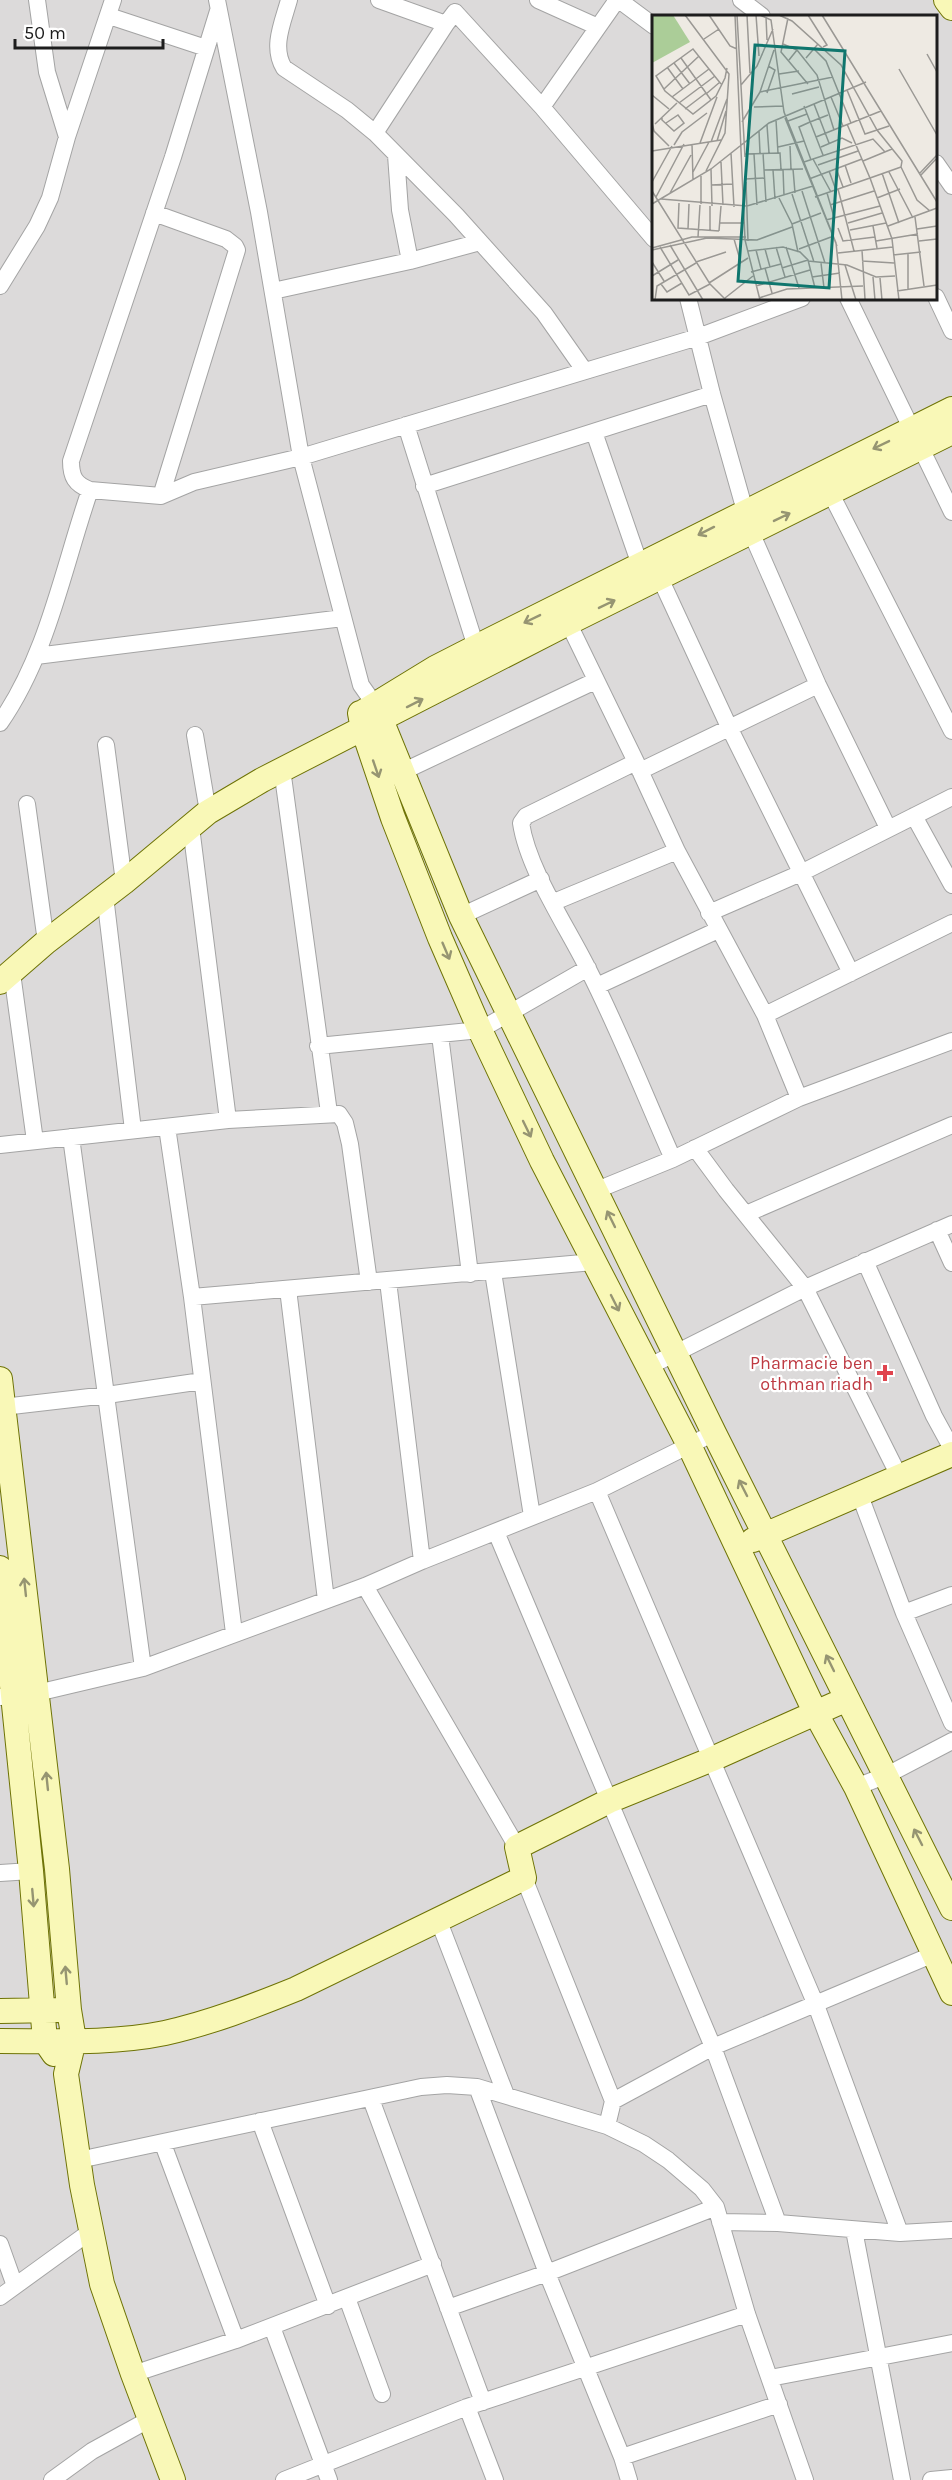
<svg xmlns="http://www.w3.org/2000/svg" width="952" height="2480" font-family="Karla,sans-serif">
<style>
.residential{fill:#dcdada;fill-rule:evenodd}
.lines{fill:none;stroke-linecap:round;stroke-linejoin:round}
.street-casing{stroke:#a4a4a4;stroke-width:18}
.secondary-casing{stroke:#6e7306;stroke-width:26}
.street{stroke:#fff;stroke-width:16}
.secondary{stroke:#f9f8b7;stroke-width:24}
.oneway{stroke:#969572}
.health-dot{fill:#e0444e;stroke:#fff;stroke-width:2}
.labels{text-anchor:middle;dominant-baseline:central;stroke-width:4.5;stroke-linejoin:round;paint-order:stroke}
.health-label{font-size:18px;fill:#be3a42;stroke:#fff;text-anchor:end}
.inset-road{fill:none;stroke:#9a9894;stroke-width:1.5}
.view{fill:#0f766e;fill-opacity:0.15;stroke:#0f766e;stroke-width:3}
.inset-edge{fill:none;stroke:#1d1d1d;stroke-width:3}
</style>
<rect width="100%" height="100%" fill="#eeeae3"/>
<path class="residential" d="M0,0H952V2480H0ZM654,16H936V298H654Z"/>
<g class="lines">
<g class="street-casing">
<path id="street" d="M37,0L47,72L67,137
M217,0L259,212L301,457L361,685L375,705
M289,0C283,22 271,47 284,68L347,110L375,133L456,215L544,313L584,370
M538,0L598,27
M619,0L654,26
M741,0L762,16
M109,16L206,48
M446,24L455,12L542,107L654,239
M542,107L617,0
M375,133L446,24L379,0
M396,155L400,210L410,261
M936,163L952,186
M154,213L226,239L235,246L237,250L161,496
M0,286L37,226L50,198L67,137L113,0
M273,291L410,261L480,242
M936,297L952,331
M688,298L712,394L751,532L818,685L888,828
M848,298L952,512
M406,425L476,647
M594,432L640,565
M424,486L712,394
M90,490C75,484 71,477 71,461L173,157L218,11
M831,494L952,731
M660,578L729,727L851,973
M564,614L636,762L677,851L765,1015L799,1098
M36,656L343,618
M0,723C48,654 63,568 90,490L161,496L194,482L301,457L698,337L802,298
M195,735L208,812
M106,745L124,882
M636,762L526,816L521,823C528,870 568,928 589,971C620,1032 645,1096 673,1159
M282,769L329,1113
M640,771L818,685
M402,772L595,681
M27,804L46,942
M914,816L952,885
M191,827L228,1120
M105,896L133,1130
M554,902L677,851
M709,913L801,873L952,797
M461,916L541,879
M12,973L35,1141
M597,986L718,930
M765,1015L952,923
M440,1035L470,1274
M318,1046L480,1030L588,968
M167,1127L192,1297L234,1633
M71,1137L143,1668
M0,1145L228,1120L339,1114L345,1123L350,1144L369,1282
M695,1148L726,1190L805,1288L899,1476
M597,1190L673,1159L799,1098L952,1041
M746,1214L952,1125
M937,1230L952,1263
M865,1261L934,1416L952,1449
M493,1272L532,1516
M388,1281L422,1561
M288,1289L326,1600
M192,1297L594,1262
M648,1367L805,1288L952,1224
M3,1407L107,1395L202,1381
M597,1491L816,2005L900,2233
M859,1493L904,1613L952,1723
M496,1532L713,2047L778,2223
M365,1586L517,1847
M904,1613L952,1595
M0,1697L37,1693L143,1668L365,1586L422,1561L597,1491L714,1433
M856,1787L887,1775L952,1741
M0,1873L31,1871
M524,1878L613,2101L607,2126
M438,1919L506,2095
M477,2087L547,2273L622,2457L629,2480
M371,2099L483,2402
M613,2101L713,2047L934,1954
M260,2121L328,2306
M163,2144L236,2340
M79,2160L421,2087L447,2085L477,2087L607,2126L644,2144L668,2160L702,2189L716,2207L747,2314L805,2480
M720,2222L778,2223L900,2233L952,2230
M854,2230L902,2480
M0,2244L15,2286
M0,2297L91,2231
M347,2298L382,2394
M448,2308L547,2273L716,2207
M272,2327L329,2480
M133,2374L236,2340L433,2264
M770,2378L952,2343
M467,2407L495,2480
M622,2457L779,2404
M52,2480L92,2451L150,2419
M284,2480L467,2407L747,2314
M931,2480L952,2478"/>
</g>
<g class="secondary-casing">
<path id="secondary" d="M946,0L952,8
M375,705L461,916L714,1433L952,1908
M363,712L435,668L476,647L952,409
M360,713L363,729L393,818L440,938L480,1030L542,1161L689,1445L815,1712L856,1787L952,1993
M0,982L46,942L124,882L208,812L262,780L568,623L952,432
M0,1379L57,1869L69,2010L74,2040L66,2074L82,2185L102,2284L133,2374L173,2480
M753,1540L952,1454
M0,1568L31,1871L45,2041L54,2054
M0,2011L58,2010
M0,2041C54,2041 112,2044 165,2033C210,2023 254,2006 296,1989L524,1878L517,1847L609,1801L710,1760L847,1699"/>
</g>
<use href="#street" class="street"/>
<use href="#secondary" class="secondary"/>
</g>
<defs><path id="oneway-shaft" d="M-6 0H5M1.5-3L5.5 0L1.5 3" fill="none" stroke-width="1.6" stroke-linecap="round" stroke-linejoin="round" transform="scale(1.5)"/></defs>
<g class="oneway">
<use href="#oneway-shaft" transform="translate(881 445) rotate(154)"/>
<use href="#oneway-shaft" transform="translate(782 517) rotate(-26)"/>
<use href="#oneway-shaft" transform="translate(706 531) rotate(153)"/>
<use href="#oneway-shaft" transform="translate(607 604) rotate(-26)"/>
<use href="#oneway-shaft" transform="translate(532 619) rotate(154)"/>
<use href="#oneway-shaft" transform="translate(415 703) rotate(-27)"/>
<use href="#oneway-shaft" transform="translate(376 769) rotate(71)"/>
<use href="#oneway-shaft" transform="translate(446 951) rotate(67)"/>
<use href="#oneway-shaft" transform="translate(527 1129) rotate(64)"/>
<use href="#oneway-shaft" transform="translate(611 1219) rotate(-116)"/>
<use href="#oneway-shaft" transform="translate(615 1303) rotate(63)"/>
<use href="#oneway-shaft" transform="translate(743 1488) rotate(-117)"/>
<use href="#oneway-shaft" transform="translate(25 1587) rotate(-96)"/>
<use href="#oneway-shaft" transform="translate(830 1663) rotate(-116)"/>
<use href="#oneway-shaft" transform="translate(47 1781) rotate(-96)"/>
<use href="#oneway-shaft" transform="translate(918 1837) rotate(-117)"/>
<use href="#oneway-shaft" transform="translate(33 1898) rotate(85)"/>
<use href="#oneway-shaft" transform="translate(66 1975) rotate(-95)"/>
</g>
<path class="health-dot" d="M882 1364h6v6h6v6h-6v6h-6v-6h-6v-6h6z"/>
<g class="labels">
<g class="health-label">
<text x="873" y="1363">Pharmacie ben<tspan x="873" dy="21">othman riadh</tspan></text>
</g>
</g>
<g transform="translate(652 15)">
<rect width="285" height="285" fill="#eeeae3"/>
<path d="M0,0H21L38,27L0,48Z" fill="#abcd98"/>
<path class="inset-road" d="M33,0L77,59L73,118L54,156M57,0L78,31L85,34M83,0L93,225L108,285M85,0L93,142M95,0L98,58M104,0L107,41M108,0L119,5L132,97L184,228L190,285M127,0L140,6L189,50L225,115L250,146L249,152L265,185L278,196M156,0L175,30L171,32M170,0L285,187M114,2L115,25M136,3L129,37L156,69M52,24L67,14M131,29L145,35L137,45M162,34L174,46L199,108M145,35L165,60L182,115M275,39L285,57M29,43L59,85M154,43L166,29M22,48L38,69M15,52L31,74M247,54L285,120M127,59L147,56M69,69L41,34L4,61L13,76L41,99L64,81L73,63L75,53M89,70L105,51L121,14M12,74L47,41M195,75L213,119L237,111M108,77L122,35M115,78L123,55L116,51M54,79L68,67M140,79L167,72M0,80L17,94M20,82L57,54M179,82L191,111M27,88L63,61M162,89L177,128M152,91L171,140M102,92L131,91M33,94L54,78M10,103V105L22,116L32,108L26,100L14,108M133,103L185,231M124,105L126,138M136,106L155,99M90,107L108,77L181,62M158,107L147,112L159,145M158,107L176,100M0,108L2,116L17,131M3,109L25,88M195,109L218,163L249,152M115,110L117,138M107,116L108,138M164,122L229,96M65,126L74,96M59,127L75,84M48,128L65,82M40,129L41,165M22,130L30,117L55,98M138,131L139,154M126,132L152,126M169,132L190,123L200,128M0,136L69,125M79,138L82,192M111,138L114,187M93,139L128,138L129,154M102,139L105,190M161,144L179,177M211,146L240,134M69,147L71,190M152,147L221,124L233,137M166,150L206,136M193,150L199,168M184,153L191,172M59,154L60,191M131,154L132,181M141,154L143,178M112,155L151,154M121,155L123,184M177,156L184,175M41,157L57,127M237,157L261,203M230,158L247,208M268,158L285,140M269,160L284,144M49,161V189M93,164L113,163M157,164L210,144M0,167L20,131M94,167L96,226M59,170L80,169M186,174L202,236M0,176L58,269L74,285M150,176L173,248M18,178L39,140M175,178L182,202M140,179L162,247M4,182L32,129M163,182L218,163L240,224L247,285M127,183L140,209L146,237M225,183L248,174M9,184L95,191L161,171M27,188L26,213L67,216M0,189L59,154L117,108L214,67M178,190L222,176M263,202L272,271M174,205L228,191M68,208H93M196,208L230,198M140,209L169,198M221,211L225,233M236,211L285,193M186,213L191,226L223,222M36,214L37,189M265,214L285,211M58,215V191M198,215L234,208M67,216L69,191M46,222L48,190M82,224L89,248M224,226L266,219M267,226L285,224M18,230L51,285M8,232L37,280L58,269M124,232L133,262M134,232L147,273M0,233L40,222H94M113,234L118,252M147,234L179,222M0,235L55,223L105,225L140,212M104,235L109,254M210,235L213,284M96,236L131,232L148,237L156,245L163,273M186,238L241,232M241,240L269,237M156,246L195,250L224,262L243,261M210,246L242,248M0,247L12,266M44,247L74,237M169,248L172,273M193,250L204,285M113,253L120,278M130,253L156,245M99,257L129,249M0,261L26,245M160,262L188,258M221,262L223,285M228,263L230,285M57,268L96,243M9,269L15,277L30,268M104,271L158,255M256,274V239M245,276L285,270M73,283L101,261M107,283L135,274L211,271M3,285L5,271L44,248"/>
<path class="view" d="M103,30L193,36L177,273L86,266Z"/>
<rect width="285" height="285" class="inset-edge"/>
</g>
<path d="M15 39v9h148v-9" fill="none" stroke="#1d1d1d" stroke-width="3"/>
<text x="24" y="39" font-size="18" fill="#1d1d1d" stroke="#ffffff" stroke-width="4.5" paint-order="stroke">50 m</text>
</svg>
